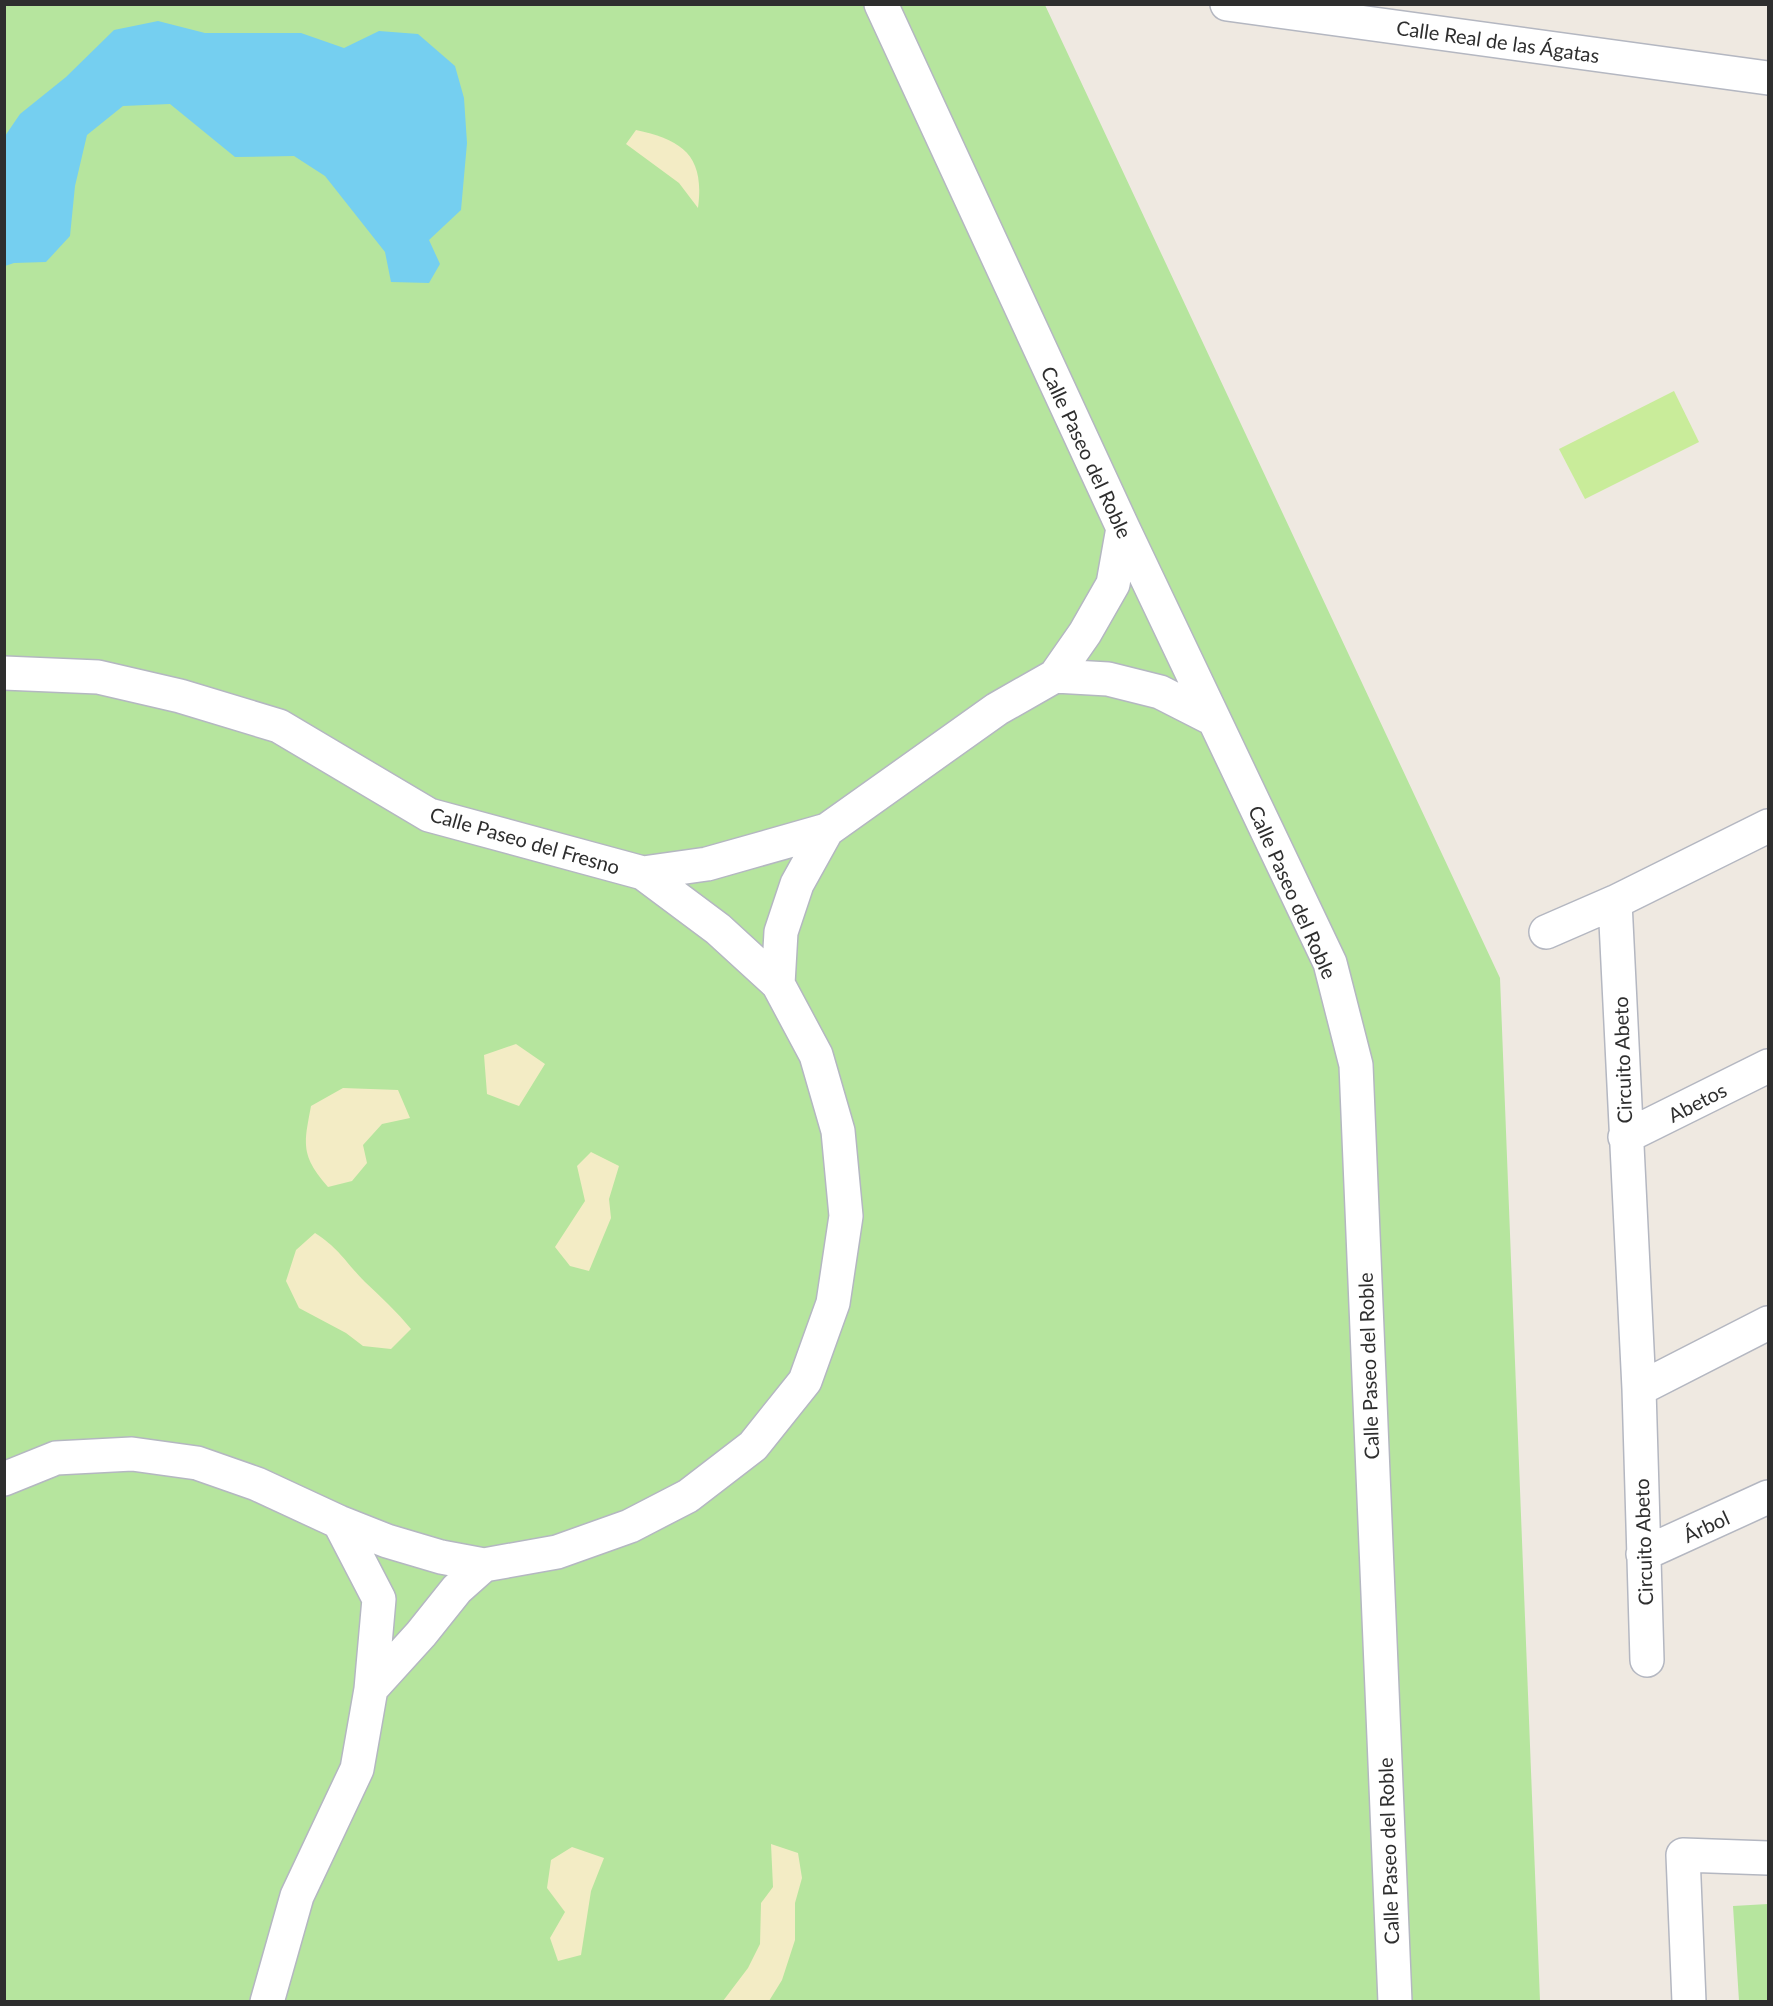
<svg xmlns="http://www.w3.org/2000/svg" width="1773" height="2006" font-family="Lato,sans-serif">
<style>
.green{fill:#b6e59e}
.sand{fill:#f3ecc5}
.pitch{fill:#c9ec9a}
.water{fill:#75cff0}
.lines{fill:none;stroke-linecap:round;stroke-linejoin:round}
.minor-casing{stroke:#b4b7c1;stroke-width:36}
.minor{stroke:#fff;stroke-width:33}
.labels{text-anchor:middle;dominant-baseline:central;stroke-width:5;stroke-linejoin:round;paint-order:stroke}
.street-label{font-size:20px;fill:#2e2e2e;stroke:#fff}
</style>
<rect width="100%" height="100%" fill="#efe9e1"/>
<path class="green" d="M5,5H1045L1500,978L1540,2001H5Z
M1768,1904V2001H1739L1733,1906Z"/>
<path class="sand" d="M636,130C683,140 705,156 698,208L679,183L626,144Z
M516,1044L545,1064L519,1106L487,1094L484,1055Z
M343,1088L398,1090L410,1118L382,1124L363,1145L367,1163L352,1181L328,1187C300,1155 304,1144 311,1106Z
M591,1152L619,1166L609,1199L611,1218L589,1271L570,1266L555,1247L585,1201L577,1166Z
M315,1233C341,1250 345,1262 365,1282C381,1297 397,1312 411,1329L391,1349L363,1346L346,1333L299,1308L286,1281L296,1250Z
M771,1844L798,1853L802,1878L795,1903V1940L782,1980L769,2001H723L748,1968L760,1944L761,1903L773,1887Z
M572,1847L604,1858L591,1891L581,1955L558,1961L550,1938L565,1912L547,1888L551,1860Z"/>
<path class="pitch" d="M1674,391L1699,442L1585,499L1559,449Z"/>
<path class="water" d="M158,21L205,33H301L344,48L379,31L418,34L455,66L464,98L467,143L461,210L429,240L440,264L429,283L391,282L385,252L325,176L294,156L235,157L170,104L123,106L87,135L75,186L70,236L46,262L14,263L5,266V136L20,114L66,77L114,30Z"/>
<g class="lines">
<g class="minor-casing">
<path id="minor" d="M881,4L1123,528L1330,963L1356,1065L1395,2002
M1227,4L1768,78
M4,673L98,677L180,696L279,726L429,815L643,873L718,929L778,984L816,1055L838,1131L846,1216L833,1303L805,1381L753,1446L688,1496L630,1526L557,1552L484,1565L457,1589L421,1634L371,1689L357,1769L297,1896L267,2002
M1055,676L1108,679L1160,692L1213,719
M643,873L707,864L827,830L997,709L1055,676L1085,633L1113,584L1123,528
M1615,902L1639,1389L1647,1660
M1546,932L1615,902L1768,826
M778,984L781,932L797,884L827,830
M1625,1137L1768,1066
M1639,1389L1768,1323
M4,1479L56,1458L132,1454L197,1463L257,1484L339,1522L387,1541L441,1557L484,1565
M339,1522L379,1599L371,1689
M1643,1554L1768,1497
M1689,2002L1683,1855L1768,1858"/>
</g>
<use href="#minor" class="minor"/>
</g>
<g class="labels">
<g class="street-label">
<text transform="translate(1498 41) rotate(8)">Calle Real de las Ágatas</text>
<text transform="translate(1087 452) rotate(65)">Calle Paseo del Roble</text>
<text transform="translate(525 840) rotate(16)">Calle Paseo del Fresno</text>
<text transform="translate(1293 892) rotate(66)">Calle Paseo del Roble</text>
<text transform="translate(1622 1060) rotate(-92)">Circuito Abeto</text>
<text transform="translate(1697 1102) rotate(-27)">Abetos</text>
<text transform="translate(1368 1366) rotate(-92)">Calle Paseo del Roble</text>
<text transform="translate(1706 1526) rotate(-25)">Árbol</text>
<text transform="translate(1643 1542) rotate(-92)">Circuito Abeto</text>
<text transform="translate(1388 1851) rotate(-92)">Calle Paseo del Roble</text>
</g>
</g>
<rect width="1773" height="2006" fill="none" stroke="#2e2e2e" stroke-width="12"/>
</svg>
